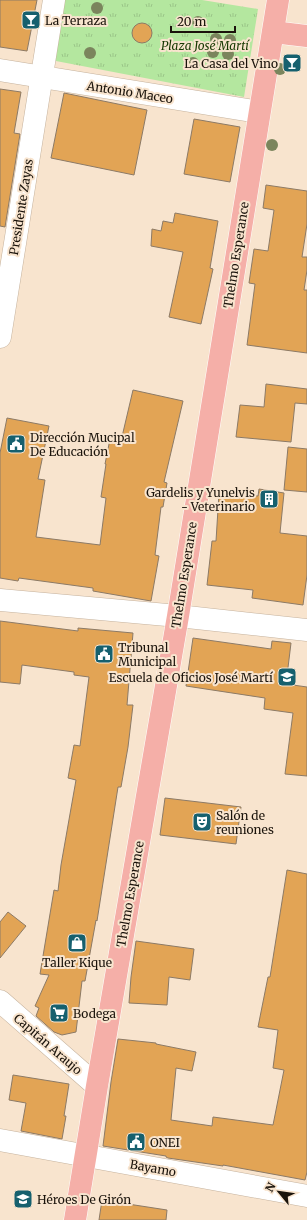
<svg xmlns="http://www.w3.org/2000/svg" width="307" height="1220" font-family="Merriweather,serif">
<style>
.park{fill:url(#park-tufts)}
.building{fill:#e2a455;stroke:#8c7a66}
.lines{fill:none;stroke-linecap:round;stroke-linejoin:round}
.minor-casing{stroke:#c5b29d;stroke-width:23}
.major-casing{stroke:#fff;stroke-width:23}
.minor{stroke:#fff;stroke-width:22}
.major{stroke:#f5afa8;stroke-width:22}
.tree{fill:#7b855d}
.labels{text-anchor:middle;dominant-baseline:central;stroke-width:4;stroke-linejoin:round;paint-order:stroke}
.poi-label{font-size:12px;fill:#1a130b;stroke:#f8e4ce;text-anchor:start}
.park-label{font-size:12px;font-style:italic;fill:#153801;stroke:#f8e4ce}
.street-label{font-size:12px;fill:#1a130b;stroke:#f8e4ce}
</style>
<defs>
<pattern id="park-tufts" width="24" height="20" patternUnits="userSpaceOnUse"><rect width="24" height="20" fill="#b4e79f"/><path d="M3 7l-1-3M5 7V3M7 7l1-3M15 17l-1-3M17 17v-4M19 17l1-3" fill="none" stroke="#9ac588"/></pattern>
</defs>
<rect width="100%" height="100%" fill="#f8e4ce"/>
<path class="park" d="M43,0H202L258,9L244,97L35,57Z"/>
<path class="building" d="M0,0H37L27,51L0,47Z
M132 33a10 10 0 1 1 20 0a10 10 0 1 1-20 0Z
M0,89L21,92L14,133L20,134L5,227L0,226Z
M64,93L147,110L134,175L51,158Z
M194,119L240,127L230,182L184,174Z
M266,185L307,191V224L302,257H307V270L304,290H307V353L247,345L255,284L249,283L254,249L268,251L274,210L263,208Z
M175,213L218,221L210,268L213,269L201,324L169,317L183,252L151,246L152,229L161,231L163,221L173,223Z
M266,384L307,389V404L295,403L291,442L236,437L240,405L264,407Z
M133,390L183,401L164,482L167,483L163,507H161L155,555L159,556L151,601L93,591V588L19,578L18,581L0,578V453L7,418L49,426L38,479L45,480L36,537L100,545L106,498L101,497L106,464H105L110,439L121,441Z
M288,447L307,449V492L284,490Z
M259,489L284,493L280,533L307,536V575L303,605L252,598L253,590L207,585L212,541H216L219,493L258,496Z
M0,621L78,631V628L133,633L127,705H133L128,747L121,787H118L97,921L96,920L85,981H82L76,1032L62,1035L54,1032L36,1016L39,1008L35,1006L49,975L40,974L54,890L58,891L61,865L76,780L68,778L74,745L80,746L89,677L74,675V672L22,665L20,684L0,682Z
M193,638L271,649L272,641L291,643L286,684L307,687V776L285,774L293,713L264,709L265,698L186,686Z
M165,798L241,807L236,844L160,835Z
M287,870L307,874V1172L305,1180L223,1165V1166L168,1158L166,1157V1156L103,1146L111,1082L118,1039L156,1043V1044L196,1052L192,1071L176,1068L171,1120L212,1126L213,1117L273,1125L284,1070L273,1068L278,1030L258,1027L268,977H270Z
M8,912L26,926L0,958V922Z
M136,941L194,949L190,980L169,977L167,1005L129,1003L131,977Z
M13,1075L69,1084L64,1116H66L62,1139L21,1131L26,1103L9,1100Z
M102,1200L167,1210L166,1220H99Z"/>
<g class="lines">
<g class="minor-casing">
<path id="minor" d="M0,70L259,112
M0,337L54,0
M0,600L178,616L307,630
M0,1001L97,1086
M0,1140L307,1196"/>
</g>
<g class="major-casing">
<path id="major" d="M273,32L307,36
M75,1220L97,1086L178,616L278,0"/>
</g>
<use href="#minor" class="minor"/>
<use href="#major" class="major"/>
</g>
<g class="tree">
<circle cx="97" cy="8" r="6"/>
<circle cx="198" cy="22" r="6"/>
<circle cx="216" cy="39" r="6"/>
<circle cx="230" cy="40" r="6"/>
<circle cx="213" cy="52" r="6"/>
<circle cx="90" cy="53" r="6"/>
<circle cx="228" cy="54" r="6"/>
<circle cx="193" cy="63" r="6"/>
<circle cx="280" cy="69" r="6"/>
<circle cx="272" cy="145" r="6"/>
</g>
<defs>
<g id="bar-square" transform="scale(1)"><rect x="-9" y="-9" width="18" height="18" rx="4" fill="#16606e" stroke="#f8e4ce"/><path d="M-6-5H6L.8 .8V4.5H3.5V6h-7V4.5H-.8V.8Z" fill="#fff"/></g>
<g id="civic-square" transform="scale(1)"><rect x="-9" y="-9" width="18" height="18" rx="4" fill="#16606e" stroke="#f8e4ce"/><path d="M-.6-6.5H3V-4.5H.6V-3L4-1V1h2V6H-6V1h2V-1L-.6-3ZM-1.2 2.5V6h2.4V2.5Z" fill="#fff"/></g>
<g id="building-square" transform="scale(1)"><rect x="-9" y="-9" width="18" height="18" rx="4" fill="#16606e" stroke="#f8e4ce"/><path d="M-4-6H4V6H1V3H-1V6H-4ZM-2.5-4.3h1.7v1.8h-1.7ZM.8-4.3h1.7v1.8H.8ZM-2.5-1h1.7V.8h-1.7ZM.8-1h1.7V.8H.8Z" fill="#fff"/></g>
<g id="school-square" transform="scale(1)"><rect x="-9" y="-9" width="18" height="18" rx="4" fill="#16606e" stroke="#f8e4ce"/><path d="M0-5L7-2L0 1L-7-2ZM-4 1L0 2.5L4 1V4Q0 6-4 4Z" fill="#fff"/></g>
<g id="theatre-square" transform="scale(1)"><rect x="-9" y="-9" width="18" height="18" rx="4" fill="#16606e" stroke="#f8e4ce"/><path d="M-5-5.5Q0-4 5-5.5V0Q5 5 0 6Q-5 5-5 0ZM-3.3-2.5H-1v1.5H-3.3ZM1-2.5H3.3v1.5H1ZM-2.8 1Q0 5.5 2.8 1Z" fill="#fff"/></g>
<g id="shop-square" transform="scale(1)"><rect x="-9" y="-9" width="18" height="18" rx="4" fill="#16606e" stroke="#f8e4ce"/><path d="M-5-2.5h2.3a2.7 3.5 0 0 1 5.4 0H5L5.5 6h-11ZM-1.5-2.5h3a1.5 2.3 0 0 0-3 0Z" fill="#fff"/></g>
<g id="supermarket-square" transform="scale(1)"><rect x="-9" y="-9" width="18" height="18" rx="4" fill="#16606e" stroke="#f8e4ce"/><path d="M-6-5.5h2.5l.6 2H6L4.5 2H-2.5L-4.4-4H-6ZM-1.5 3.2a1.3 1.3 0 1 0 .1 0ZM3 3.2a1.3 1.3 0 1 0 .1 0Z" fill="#fff"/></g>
</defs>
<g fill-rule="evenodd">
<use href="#bar-square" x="31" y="20"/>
<use href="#bar-square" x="292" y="63"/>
<use href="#civic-square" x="16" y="444"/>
<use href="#building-square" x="269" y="499"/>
<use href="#civic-square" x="104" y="654"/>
<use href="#school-square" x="287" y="677"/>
<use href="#theatre-square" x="202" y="822"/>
<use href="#shop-square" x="77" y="943"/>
<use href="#supermarket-square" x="59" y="1013"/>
<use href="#civic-square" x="136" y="1142"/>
<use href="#school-square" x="23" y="1199"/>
</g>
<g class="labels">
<g class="poi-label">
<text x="45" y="20">La Terraza</text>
<text x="278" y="63" text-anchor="end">La Casa del Vino</text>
<text x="30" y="437">Dirección Mucipal<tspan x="30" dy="14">De Educación</tspan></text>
<text x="255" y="492" text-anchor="end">Gardelis y Yunelvis<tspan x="255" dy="14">- Veterinario</tspan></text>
<text x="118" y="647">Tribunal<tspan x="118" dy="14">Municipal</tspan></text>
<text x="273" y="677" text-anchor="end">Escuela de Oficios José Martí</text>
<text x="216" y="815">Salón de<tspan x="216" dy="14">reuniones</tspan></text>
<text x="77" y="962" text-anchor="middle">Taller Kique</text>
<text x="73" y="1013">Bodega</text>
<text x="150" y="1142">ONEI</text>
<text x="37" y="1199">Héroes De Girón</text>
</g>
<g class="park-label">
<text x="205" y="45">Plaza José Martí</text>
</g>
<g class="street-label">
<text transform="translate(130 92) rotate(9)">Antonio Maceo</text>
<text transform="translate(21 207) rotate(-81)">Presidente Zayas</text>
<text transform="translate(236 255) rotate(-81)">Thelmo Esperance</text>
<text transform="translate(184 575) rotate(-81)">Thelmo Esperance</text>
<text transform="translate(130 894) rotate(-80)">Thelmo Esperance</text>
<text transform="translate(48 1044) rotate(41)">Capitán Araujo</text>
<text transform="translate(153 1168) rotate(10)">Bayamo</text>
</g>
</g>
<g transform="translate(279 1192) rotate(299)" stroke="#f8e4ce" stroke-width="3" paint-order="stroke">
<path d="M0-3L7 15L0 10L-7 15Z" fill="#1a130b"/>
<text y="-6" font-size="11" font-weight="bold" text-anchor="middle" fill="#1a130b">N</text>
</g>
<path d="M171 26v6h64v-6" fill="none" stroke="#1a130b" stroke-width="2"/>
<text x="177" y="26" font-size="12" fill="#1a130b" stroke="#f8e4ce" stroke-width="3" paint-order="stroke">20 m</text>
</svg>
